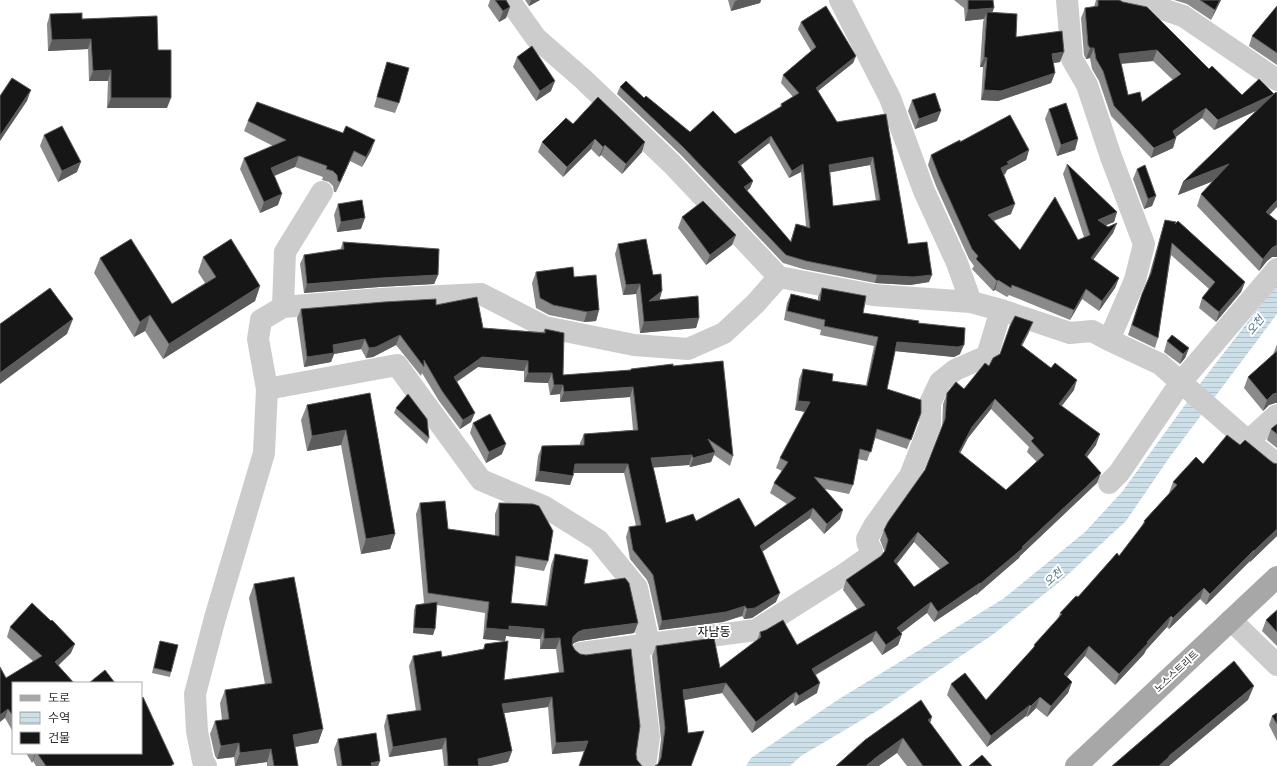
<svg xmlns="http://www.w3.org/2000/svg" width="1277" height="766" font-family="Inter,'Noto Sans KR',sans-serif">
<style>
.water{fill:url(#water-rules)}
.lines{fill:none;stroke-linecap:round;stroke-linejoin:round}
.minor{stroke:#ccc;stroke-width:22}
.major{stroke:#a7a7a7;stroke-width:22}
.wall{fill:#8a8a8a;fill-rule:evenodd}
.shaded-wall{fill:#5c5c5c}
.building{fill:#161616;stroke:#5c5c5c;fill-rule:evenodd}
.labels{text-anchor:middle;dominant-baseline:central;stroke-width:4;stroke-linejoin:round;paint-order:stroke}
.street-label{font-size:10px;fill:#2f2f2f;stroke:#fff}
.water-label{font-size:11px;font-style:italic;fill:#45728a;stroke:#fff}
.quarter-label{font-size:12px;fill:#000;stroke:#fff}
</style>
<defs>
<pattern id="water-rules" width="6" height="5" patternUnits="userSpaceOnUse"><rect width="6" height="5" fill="#cddfe9"/><path d="M0 2.5h6" fill="none" stroke="#b0c0c8"/></pattern>
</defs>
<rect width="100%" height="100%" fill="#fff"/>
<path class="water" d="M1277,284V314L1169,458L1126,521L1062,580L991,636L882,708L801,756L790,766H746L751,758L839,699L1003,599L1085,532L1122,492L1203,380Z"/>
<g class="lines">
<path class="minor" d="M510,0L514,7L536,38L583,79L672,164L779,277
M840,0L890,98L924,191L957,263L971,302
M1067,0L1072,59L1087,85L1111,157L1144,244L1135,280L1109,340
M1122,0L1159,8L1183,16L1277,80
M283,307L380,299L481,294L545,327L634,345L688,349L724,333L755,304L779,277L873,295L971,302L1001,310L1070,333L1092,331L1109,340L1160,364L1248,441L1277,464
M267,389L397,365L481,480L545,507L598,540L637,588L649,644
M1248,441L1277,415
M1109,483L1119,473L1181,382L1277,269
M1231,620L1277,665
M638,646L649,737L645,766
M581,653L756,630L846,573L870,556L872,551L868,544L867,539L874,526L910,476L930,425V403L940,382L955,370L987,356L1001,310
M206,766L203,761L197,731L195,694L215,618L264,453L267,389L258,339L261,320L283,307L285,252L322,192"/>
<path class="major" d="M1076,766L1277,577"/>
</g>
<path class="wall" d="M490,0H506L510,7L506,18L499,22L488,6Z
M525,0H540L529,6Z
M728,0H761L760,3L731,11Z
M954,0H993L992,13L1016,37L1060,62L1053,63L1055,73L1051,83L998,101L981,100L983,67H980L983,22L984,19L965,21L964,8Z
M1096,0H1119L1209,69L1242,95L1259,79L1272,257L1267,261L1259,271L1197,206L1201,194L1213,181L1178,195L1183,182L1256,111L1214,130L1202,118L1176,137V138L1173,148L1151,158L1111,116L1099,81L1092,69L1090,58L1086,59L1084,55L1081,18L1085,8L1094,7ZM1153,61L1173,80L1142,102L1128,95L1121,64Z
M1174,0H1221L1211,20L1187,4Z
M1277,6V65L1249,46L1252,36Z
M50,14L82,19L158,50L167,108H107L108,81H89L88,49L48,51L47,24Z
M801,22L856,56L853,63L818,91L837,122L886,114L908,244L929,282L910,285L875,283L803,269L783,263L681,155L617,94L620,87L690,132L735,134L780,108L781,104L793,97L781,83L783,75L811,51L798,29ZM769,143L789,178L801,172L806,226L796,224L790,242L747,191L750,188L753,181L740,165ZM870,165L876,201L833,206L830,172Z
M517,57L551,91L536,101L513,67Z
M387,62L399,103L395,113L374,107L384,72Z
M912,100L937,121L915,129L908,111Z
M1049,109L1078,139L1075,150L1057,156L1045,119Z
M248,121L371,151L362,167L350,161L336,192H334L333,186L329,182L322,180L323,177L295,167L274,176L278,205L260,213L240,169L244,158L273,146L244,131Z
M573,124L642,152L622,174L601,155L599,157L591,149L563,177L538,152L542,142Z
M44,135L77,172L58,182L40,146Z
M960,142L1029,150L1026,160L1007,170L1005,174L1004,175L1011,214L994,221L1020,250L1078,240L1084,237L1063,174L1067,164L1117,212L1114,222L1105,225L1108,227L1117,223L1113,233L1093,260L1119,278L1115,288L1099,311L1082,299L1070,320L1009,295L1007,297L995,290L993,291L972,269L974,266L969,259L936,186L928,165L931,155Z
M1137,169L1156,196L1152,206L1144,209L1133,179Z
M338,204L361,229L337,232L334,215Z
M682,217L736,235L732,245L706,265L678,228Z
M1165,220L1175,224L1245,282L1241,292L1216,322L1199,308L1202,298L1209,289L1171,255L1158,338L1155,348L1128,335L1138,304L1148,279L1162,230Z
M343,242L438,275L434,284L379,287L304,293L300,264L304,255L340,250Z
M618,244L653,275L659,300L699,318L696,328L640,333L636,294L623,295L615,254Z
M203,257L260,286L255,301L163,359L145,331L134,337L94,273L100,258L172,304L205,283L198,272Z
M536,272L574,277L599,310L596,321L584,322L549,315L536,308L532,283Z
M822,288L863,313L918,323L960,354L954,357L895,351L887,389L921,413L907,449L875,438L867,461L858,459L853,485L849,494L825,489L840,519L824,534L810,518L762,552L776,602L752,618L744,619L742,616L723,622L659,630L649,585L647,580L630,559L626,537L629,527L636,526L624,473H574L570,485L535,481L538,456L542,446L580,445V443L584,434L633,430L630,397L560,402V394L550,395L548,383L524,382V371L478,367L457,382L471,422L460,429L439,401L422,373L421,376L396,345L373,357L366,358L361,349L334,354L331,362L304,367L297,318L301,309L436,305L483,328L543,332L545,329L563,375L631,370V369L673,366L733,456L730,466L714,455L711,462L690,467L689,465L653,467L666,523L696,521L755,527L787,504L770,493L774,483L782,471L776,468L780,458L805,412L795,410L799,379L803,369L832,381L866,385L874,346L820,335L821,330L784,320L787,303L791,294L818,300V297Z
M1029,332L1022,346L1074,390L1062,406L1096,445L1087,457L1101,473L1097,483L1020,556L1019,558L976,595V594L934,622L927,613L901,633L902,634L898,645L882,655L872,641L816,675L817,693L795,706L793,702L752,733L722,693L684,700L688,733L704,731L658,764L661,739L652,656L656,646L720,668L757,640L760,632L797,645L857,609L843,590L846,580L881,556L884,552V550L880,540L884,530L925,470L942,429L943,404L947,393L964,389L989,366L1000,354ZM991,409L1029,447L1027,452L1037,462L1006,490L960,453L968,438ZM914,542L940,569L914,587L897,564Z
M1167,341L1189,348L1185,358L1180,364L1164,352Z
M1277,344V403H1275L1269,405L1263,411L1244,388L1248,377L1273,355Z
M370,393L395,534L390,549L361,554L341,445L307,451L301,420L307,405Z
M396,408L429,438L427,444L394,413Z
M473,423L502,454L486,463L470,433Z
M1277,424V448L1267,440L1271,429Z
M1240,445L1277,464V536L1250,562V561L1206,605L1200,599L1169,629L1167,627L1146,650L1144,654L1115,685L1085,656L1067,677L1072,682L1068,693L1047,717L1036,708L1027,717L1026,716L987,747L947,695L951,684L986,700L1033,649L1034,645L1058,619L1060,613L1078,597L1119,556L1142,526L1144,521L1170,493H1169L1173,482L1203,464Z
M420,503L448,529L495,536V514L499,503L548,561L544,571L515,566L511,603L545,606L551,565L555,554L584,584L638,623L634,633L579,641L574,643L572,645L585,751L552,754L548,707L504,713L512,751L508,762L490,766H444L442,749L389,757L384,726L387,715L416,711L409,666L413,656L442,657L483,649L485,644L504,680L559,673L556,649H540V639L506,636L505,641L483,639L485,613L437,605L433,635L413,633L414,610L416,605L425,603H424L416,514Z
M254,584L323,729L318,743L295,747L298,766H267V762L235,766L234,757L217,759L215,756L210,734L215,721L222,720L220,703L225,690L265,684L249,598Z
M1277,610V646L1262,631L1266,620Z
M10,627L71,653L58,666L13,683V732L5,718L6,678L34,662L7,637Z
M160,641L171,672L170,677L152,673L158,646Z
M1277,713V741L1269,725L1272,716Z
M932,717L930,722L962,766H907L897,753L836,766Z
M338,739L380,761L378,766H337L334,749Z
M26,753H141L173,766H36L33,761L32,763Z"/>
<path class="shaded-wall" d="M531,0H540L529,6Z
M738,0H761L760,3L731,11L735,1Z
M1220,0H1221L1211,20L1215,10Z
M510,7L506,18L499,22L503,11Z
M994,8L990,19L987,12L984,19L965,21L968,10Z
M91,39L88,49L48,51L52,40Z
M1090,48H1094L1090,58L1086,59Z
M1157,50L1153,61L1115,64L1119,54Z
M1064,52L1060,62L1048,64L1052,54Z
M856,56L853,63L813,95L816,88Z
M984,57L987,58L983,67H980Z
M111,70L108,81H89L93,71Z
M1055,73L1051,83L998,101L981,100L984,90Z
M555,81L551,91L536,101L540,91Z
M31,90L27,101L0,141V136Z
M1274,94L1271,104L1214,130L1218,120Z
M111,98H171L167,108H107Z
M1206,108L1202,118L1171,140L1176,138L1173,148L1151,158L1154,148L1173,131Z
M941,111L937,121L915,129L919,119Z
M771,136L769,143L735,170L738,162Z
M595,139L591,149L563,177L567,167Z
M1078,139L1075,150L1057,156L1061,145Z
M375,140L371,151L362,167L366,157Z
M645,142L642,152L622,174L626,164Z
M605,145L601,155L599,157L603,147Z
M1029,150L1026,160L1007,170L1005,174L998,178L1001,168L1007,162Z
M354,151L350,161L336,192L340,182Z
M299,156L295,167L267,179L271,168Z
M873,157L870,165L827,173L829,165Z
M81,162L77,172L58,182L62,171Z
M803,164L801,172L789,178L792,171Z
M1229,164L1224,177L1178,195L1183,182Z
M753,181L750,188L741,195L744,187Z
M282,194L278,205L260,213L264,202Z
M1156,196L1152,206L1144,209L1148,199Z
M1277,200V207L1261,224L1266,212Z
M1015,204L1011,214L984,224L988,215Z
M1117,212L1114,222L1095,230L1098,220Z
M365,218L361,229L337,232L341,222Z
M1117,223L1113,233L1087,268L1091,258Z
M736,235L732,245L706,265L710,255Z
M1277,245V257H1272L1267,261L1259,271L1263,259L1272,248Z
M438,275L434,284L379,287L304,293L307,284L382,278Z
M877,275H932L929,282L910,285L875,283Z
M1119,278L1115,288L1099,311L1102,301Z
M998,280L995,290L993,291L997,281Z
M1245,282L1241,292L1216,322L1219,312Z
M640,284L636,294L623,295L626,285Z
M260,286L255,301L163,359L169,344Z
M1086,289L1082,299L1070,320L1074,310Z
M662,291L659,302L649,301Z
M599,310L596,321L584,322L587,312Z
M150,315L145,331L134,337L140,322Z
M699,318L696,328L640,333L644,322Z
M73,319L67,334L0,384V373Z
M1033,322L1029,332L1017,355L1021,345Z
M400,335L396,345L373,357L366,358L369,348Z
M365,339L361,349L334,354L331,362L304,367L307,357L333,345Z
M897,342L964,345L960,354L954,357L894,351Z
M1189,348L1185,358L1180,364L1183,354Z
M482,357L528,361L524,371L478,367L450,386L454,377Z
M528,373H552L548,383L524,382Z
M1077,380L1074,390L1055,414L1059,404Z
M554,385H563L560,394L550,395Z
M633,387L630,397L560,402L564,392Z
M1277,393V403H1275L1269,405L1263,411L1267,400L1273,394Z
M995,399L991,409L968,438L955,463L959,452L972,427Z
M798,401L810,402L806,412L795,410Z
M475,413L471,422L460,429L463,420Z
M346,430L341,445L307,451L312,436Z
M1100,434L1096,445L1081,465L1085,455Z
M506,444L502,454L486,463L489,452Z
M715,452L711,462L690,467L693,458Z
M692,455L689,465L648,468L651,458Z
M575,464H628L624,473H571Z
M539,471L573,476L570,485L535,481Z
M1101,473L1097,483L1020,556L1019,558L976,595L980,584L1022,547Z
M813,508L810,518L756,556L760,546Z
M843,510L840,519L824,534L827,524Z
M1277,529V536L1250,562L1254,551Z
M918,532L914,542L891,571L894,561Z
M395,534L390,549L361,554L366,539Z
M1254,550L1250,561L1206,605L1210,594Z
M980,583L976,594L934,622L938,612Z
M1204,588L1200,599L1169,629L1173,618Z
M780,593L776,602L752,618L744,619L747,609Z
M931,602L927,613L894,638L897,628Z
M745,606L742,616L723,622L659,630L662,621Z
M1171,616L1167,627L1146,650L1144,654L1115,685L1119,674L1147,642Z
M638,623L634,633L579,641L574,643L570,648L573,637L578,632L583,630Z
M509,626L544,629L540,639L506,636L505,641L483,639L486,628Z
M414,628L435,629L433,635L413,633Z
M876,631L872,641L808,679L812,669Z
M902,634L898,645L882,655L886,645Z
M560,638L556,649H540L544,639Z
M75,644L71,653L51,672L55,662Z
M1089,646L1085,656L1060,685L1064,674Z
M1072,682L1068,693L1047,717L1051,706Z
M726,683L722,693L679,701L683,690Z
M820,683L817,693L795,706L799,696Z
M1254,686L1248,700L1169,766H1159L1169,756Z
M796,692L793,702L752,733L756,722Z
M552,697L548,707L498,714L502,704Z
M1040,697L1036,708L1027,717L1031,706Z
M1030,705L1026,716L987,747L991,736Z
M8,709L5,718L0,722V715Z
M932,717L927,732L928,720Z
M323,729L318,743L288,748L293,735Z
M446,738L442,749L389,757L393,747Z
M903,738L897,753L879,766H866L878,756Z
M588,741L585,751L552,754L556,743Z
M239,743L234,757L217,759L221,746Z
M271,749L267,762L235,766L240,753Z
M512,751L508,762L490,766H476L478,759Z
M35,753H36L33,761L32,763Z
M380,761L378,766H370L371,763Z"/>
<path class="building" d="M495,0H506L510,7L503,11Z
M968,0H993L994,8L968,10Z
M1098,0H1119L1123,2L1147,7L1209,69L1212,66L1242,95L1259,79L1274,94L1272,95L1218,120L1206,108L1173,131L1176,138L1154,148L1114,106L1103,71L1096,59L1094,48H1090L1088,45L1085,8L1098,6ZM1157,50L1181,74L1142,102L1140,92L1128,95L1119,54Z
M1200,0H1220L1215,10Z
M826,6L856,56L816,88L837,122L886,114L908,244L927,242L932,275L913,277L877,275L806,261L786,255L684,148L620,87L626,81L644,98L646,96L690,132L713,111L735,134L782,106L781,104L799,93L783,75L816,47L801,22ZM771,136L792,171L803,164L810,228L796,224L791,242L744,187L753,181L738,162ZM873,157L880,200L833,206L829,165Z
M1277,6V53L1252,36Z
M987,12L1017,14L1016,37L1062,31L1064,52L1052,54L1055,73L1001,91L984,90L987,58L984,57Z
M82,13V19L157,16L158,50H171V98H111V70L93,71L91,39L52,40L50,14Z
M532,46L555,81L540,91L517,57Z
M387,62L409,68L399,103L377,97Z
M12,78L31,90L0,136V96Z
M1276,92L1277,94V200L1266,212L1277,221V245L1272,248L1263,259L1201,194L1229,164L1183,182Z
M935,93L941,111L919,119L912,100Z
M598,97L645,142L626,164L605,145L603,147L595,139L567,167L542,142L566,118L573,124Z
M257,102L343,133L346,126L375,140L366,157L354,151L340,182L338,181L337,175L333,171L326,169L327,166L299,156L271,168L282,194L264,202L244,158L286,140L248,121Z
M1066,103L1078,139L1061,145L1049,109Z
M1010,115L1029,150L1007,162L1009,164L1001,168L1015,204L988,215L1020,250L1055,197L1078,240L1090,235L1067,164L1117,212L1098,220L1108,227L1117,223L1091,258L1119,278L1102,301L1086,289L1074,310L1012,285L1011,288L998,280L997,281L976,259L978,256L972,249L939,176L931,155L960,140V142Z
M62,126L81,162L62,171L44,135Z
M1145,165L1156,196L1148,199L1137,169Z
M362,200L365,218L341,222L338,204Z
M703,201L736,235L710,255L682,217Z
M1165,220L1176,222L1175,224L1178,221L1245,282L1219,312L1202,298L1215,282L1172,243L1158,338L1132,325L1142,294L1151,273Z
M131,239L172,304L216,277L203,257L231,239L260,286L169,344L150,315L140,322L100,258Z
M646,239L653,275L661,274L662,291L649,301L698,296L699,318L644,322L640,284L626,285L618,244Z
M343,242L439,249L438,275L382,278L307,284L304,255L344,249Z
M573,267L574,277L596,275L599,310L587,312L553,305L540,298L536,272Z
M50,288L73,319L0,373V324Z
M822,288L866,296L863,313L919,321L918,323L965,328L964,345L958,347L897,342L887,389L921,400V413L911,440L877,429L871,452L860,449L853,485L814,477L843,510L827,524L813,508L760,546L780,593L755,608L747,609L745,606L726,612L662,621L653,575L650,571L633,550L629,527L641,525L628,464H575L573,476L539,471L542,446L584,445V434L638,430L633,387L564,392L563,385H554L552,373H528V361L482,357L454,377L475,413L463,420L442,391L424,360V367L400,335L376,347L369,348L365,339L333,345L334,353L307,357L301,309L384,302L436,299V305L477,297L483,328L545,333V329L564,333L563,375L631,370V369L673,364V366L723,361L733,456L708,439L715,452L693,458L692,455L651,458L666,523L693,514L696,521L739,498L755,527L796,498L774,483L788,462L780,458L810,402L798,401L803,369L833,374L832,381L867,386L878,337L824,326L825,320L787,311L791,294L820,301Z
M1015,316L1033,322L1021,345L1051,368L1055,363L1077,380L1059,404L1100,434L1085,455L1101,473L1022,547L1023,548L980,584V583L938,612L931,602L897,628L902,634L886,645L876,631L812,669L820,683L799,696L796,692L756,722L726,683L683,690L688,733L704,731L691,766H655L658,764L661,758L665,728L656,646L714,638L720,668L761,637L760,632L766,630L783,620L797,645L865,605L846,580L881,556L885,551L888,540L884,530L888,522L925,470L945,419L947,393L956,382L964,389L985,363L989,366L993,358L1000,354L1010,326ZM995,399L1034,438L1031,441L1044,455L1006,490L959,452L972,427ZM918,532L949,563L914,587L894,561Z
M1172,335L1189,348L1183,354L1167,341Z
M1277,351V393L1273,394L1267,400L1248,377Z
M370,393L395,534L366,539L346,430L312,436L307,405Z
M408,394L427,419L429,438L396,408Z
M490,414L506,444L489,452L473,423Z
M1277,424V434L1271,429Z
M1227,435L1240,445L1245,440L1273,463L1277,464V529L1254,551V550L1210,594L1204,588L1173,618L1171,616L1147,642L1148,643L1119,674L1089,646L1064,674L1072,682L1051,706L1040,697L1031,706L1030,705L991,736L951,684L965,673L986,700L1035,646L1034,645L1062,614L1060,613L1076,596L1078,597L1117,553L1119,556L1145,522L1144,521L1177,485L1173,482L1196,457L1203,464Z
M445,501L448,529L499,536V503L533,504L539,506L553,531L548,561L516,556L511,603L547,606L555,554L588,560L584,584L625,578L629,583L638,623L583,630L578,632L573,637L572,645L575,650L580,654L586,655L631,649L640,726L636,754L637,760L642,766H579L588,741L556,743L552,697L502,704L512,751L478,759L479,766H448L446,738L393,747L387,715L421,710L413,656L441,651L442,657L484,649L485,644L508,641L504,680L564,672L560,638L544,639V629L509,626V630L486,628L489,602L428,593L420,503Z
M294,577L323,729L293,735L298,766H274L271,749L240,753L239,743L221,746L220,743L215,721L229,719L225,690L272,683L254,584Z
M437,602L435,629L414,628L416,605Z
M32,603L51,621L52,620L75,644L55,662L74,683H13V716L8,709L0,715V667L6,678L42,656L10,627Z
M1277,610V632L1266,620Z
M160,641L178,645L171,672L154,668Z
M1234,661L1254,686L1169,756V757L1159,766H1112Z
M105,670L115,683H89Z
M143,697L174,764L170,766H46L37,753H141V699Z
M921,700L932,717L928,720L962,766H923L903,738L878,756L866,766H836L865,740Z
M1277,713V724L1272,716Z
M376,733L380,761L371,763L372,766H342L338,739Z
M982,755L992,766H969Z"/>
<g class="labels">
<g class="street-label">
<text transform="translate(1176 671) rotate(-43)">노스스트리트</text>
</g>
<g class="water-label">
<text transform="translate(1255 325) rotate(-52)">오천</text>
<text transform="translate(1053 577) rotate(-42)">오천</text>
</g>
<g class="quarter-label">
<text x="714" y="631">자남동</text>
</g>
</g>
<rect x="12" y="682" width="130" height="72" fill="#ffffff" stroke="#acacac"/>
<rect x="20" y="695" width="20" height="6" fill="#a7a7a7" stroke="#acacac"/>
<text x="48" y="702" font-size="12" fill="#2f2f2f">도로</text>
<rect x="20" y="712" width="20" height="12" fill="url(#water-rules)" stroke="#acacac"/>
<text x="48" y="722" font-size="12" fill="#2f2f2f">수역</text>
<rect x="20" y="732" width="20" height="12" fill="#161616" stroke="#acacac"/>
<text x="48" y="742" font-size="12" fill="#2f2f2f">건물</text>
</svg>
